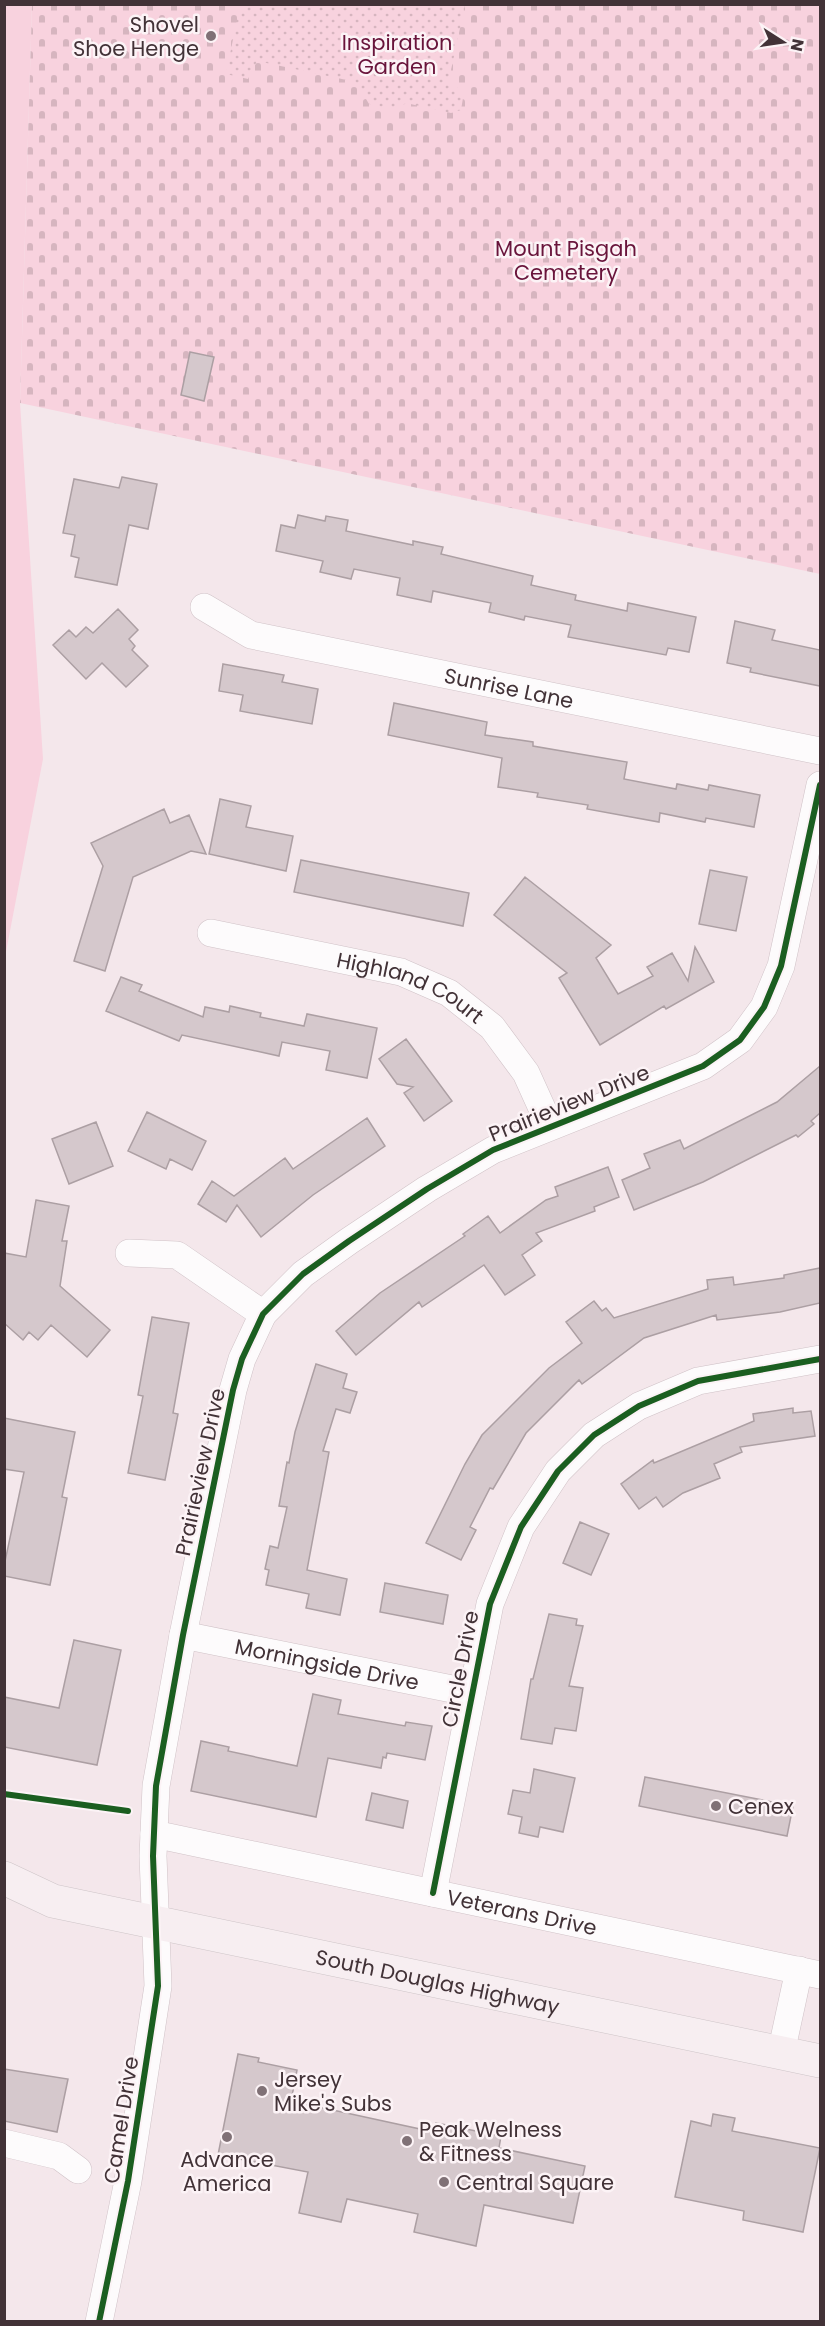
<svg xmlns="http://www.w3.org/2000/svg" width="825" height="2326" font-family="Poppins,sans-serif">
<style>
.grass{fill:#f8d2de}
.cemetery{fill:url(#cemetery-stones)}
.park{fill:url(#park-dots)}
.building{fill:#d5c8cc;stroke:#ac9fa3;stroke-width:1.5}
.lines{fill:none;stroke-linecap:round;stroke-linejoin:round}
.minor-casing{stroke:#d0c2c7;stroke-width:28}
.primary-casing{stroke:#cec5c8;stroke-width:34}
.minor{stroke:#fdfbfc;stroke-width:27}
.primary{stroke:#f7eef1;stroke-width:33}
.cycleway-casing{stroke:#fcf3f6;stroke-width:10}
.cycleway{stroke:#1b5e20;stroke-width:6}
.poi-dot{fill:#807176;stroke:#fcf3f6;stroke-width:2}
.labels{text-anchor:middle;dominant-baseline:central;stroke-width:5;stroke-linejoin:round;paint-order:stroke}
.poi-label{font-size:21px;fill:#423237;stroke:#fcf3f6;text-anchor:start}
.park-label{font-size:21px;fill:#69143b;stroke:#fcf3f6}
.street-label{font-size:21px;fill:#423237;stroke:#fcf3f6}
</style>
<defs>
<pattern id="cemetery-stones" width="16" height="16" patternUnits="userSpaceOnUse" patternTransform="scale(1.5)"><rect width="16" height="16" fill="#f8d2de"/><path d="M2 7V4a2 2 0 0 1 4 0v3zM10 15v-3a2 2 0 0 1 4 0v3z" fill="#d6b5bf"/></pattern>
<pattern id="park-dots" width="8" height="8" patternUnits="userSpaceOnUse" patternTransform="scale(1.5)"><rect width="8" height="8" fill="#f8d2de"/><path d="M2 2h.1M6 6h.1" fill="none" stroke="#d6b5bf" stroke-width="1.8" stroke-linecap="round"/></pattern>
</defs>
<rect width="100%" height="100%" fill="#f4e7eb"/>
<path class="grass" d="M32,4L20,403L43,759L5,957L4,5Z"/>
<path class="cemetery" d="M32,5H820V574L20,403Z"/>
<path class="park" d="M240,5H465L448,84L457,87L463,98L461,110L451,113L406,103L396,110L369,104L356,82L257,61L248,79L226,74Z"/>
<path class="building" d="M190,352L214,357L204,401L181,395Z
M122,477L157,484L148,529L129,525L117,585L75,577L79,558L71,556L75,535L63,533L74,479L119,488Z
M298,515L325,521L326,516L348,520L346,531L413,545V541L443,547L441,554L533,576L531,585L576,595L575,600L627,611L628,603L696,617L689,652L668,648L666,655L568,637L571,625L525,616L524,620L489,612L491,603L433,591L431,602L397,595L400,578L354,569L351,579L320,572L323,561L276,551L281,525L295,528Z
M118,609L138,630L129,639L135,646L132,650L148,666L126,687L102,663L86,679L53,645L69,630L76,637L86,627L93,633Z
M735,621L775,630L772,640L820,650V686L750,672L751,668L727,663Z
M223,664L284,675L282,682L318,689L312,724L240,711L243,695L219,691Z
M394,703L487,722L485,735L533,742V746L627,762L624,779L676,789L677,784L708,790L709,785L760,795L754,827L706,818L705,822L660,813L659,822L587,809L588,805L537,797L538,793L498,787L502,758L388,735Z
M220,799L251,806L246,827L293,836L286,871L209,854Z
M164,809L170,823L189,815L206,854L191,851L133,877L105,971L74,961L103,866L91,843Z
M301,860L469,893L463,926L294,892Z
M710,870L747,877L736,931L699,924Z
M525,877L611,945L596,958L618,994L653,976L647,967L672,953L688,981L695,947L714,982L666,1009L664,1006L600,1045L559,978L567,973L494,915Z
M121,977L142,985L139,991L203,1017L205,1007L229,1012L230,1006L261,1013L260,1017L304,1026L307,1014L377,1028L367,1078L326,1070L330,1051L282,1042L279,1056L182,1035L179,1041L106,1011Z
M406,1039L452,1101L424,1121L404,1093L413,1087L397,1084L379,1059Z
M820,1066V1113L811,1121L814,1124L798,1137L796,1135L703,1182L634,1210L622,1180L650,1168L644,1154L680,1140L684,1149L777,1102Z
M147,1112L206,1141L192,1170L170,1159L166,1169L128,1151Z
M367,1118L385,1146L313,1195L261,1237L237,1205L226,1222L198,1204L212,1181L234,1196L285,1158L293,1169Z
M96,1122L113,1166L69,1184L52,1139Z
M608,1167L619,1197L594,1207L595,1211L536,1233L542,1241L522,1255L535,1275L505,1295L484,1265L422,1307L419,1302L356,1355L336,1331L380,1293L465,1236L463,1234L488,1216L500,1233L546,1200L558,1196L555,1187Z
M36,1200L69,1206L62,1241H67L60,1286L110,1330L87,1357L51,1325L38,1340L29,1332L23,1340L4,1323V1253L26,1257Z
M820,1268V1303L780,1312L717,1320L716,1315L644,1338L582,1384L579,1380L526,1433L493,1489L490,1488L470,1527L476,1530L461,1560L426,1543L465,1464L482,1435L549,1368L582,1343L566,1322L594,1301L602,1311L606,1308L614,1318L708,1289L707,1280L733,1277L734,1285L784,1278V1275Z
M152,1317L189,1323L173,1413L178,1414L165,1480L128,1473L143,1396L138,1395Z
M316,1364L347,1374L343,1388L357,1392L350,1413L336,1409L323,1451L329,1452L307,1570L347,1579L340,1615L306,1608L309,1594L266,1585L269,1570L265,1569L270,1546L278,1548L287,1507L279,1506L287,1462L289,1463L295,1432Z
M793,1408V1413L811,1411L815,1436L740,1447L742,1452L714,1464L720,1478L683,1493L663,1507L656,1497L639,1509L621,1484L653,1460L654,1463L754,1421L753,1414Z
M4,1418L75,1432L62,1497L67,1498L50,1585L4,1576V1566L24,1472L4,1469Z
M580,1522L609,1534L591,1575L563,1563Z
M385,1583L448,1595L443,1624L380,1612Z
M549,1614L577,1619L576,1625L583,1626L569,1686L583,1688L576,1731L555,1728L552,1744L521,1739L531,1679H533Z
M74,1640L121,1650L97,1765L4,1747V1697L59,1708Z
M313,1694L341,1700L338,1714L405,1726L406,1722L432,1726L425,1760L387,1753L386,1758L383,1757L381,1768L328,1758L316,1817L191,1791L201,1741L229,1747L228,1751L297,1766Z
M534,1769L575,1778L563,1832L540,1827L538,1837L519,1833L522,1817L508,1814L513,1790L530,1793Z
M645,1777L793,1806L787,1836L639,1806Z
M372,1793L408,1801L403,1828L366,1820Z
M238,2054L259,2058L258,2062L297,2070L291,2101L434,2132L436,2123L501,2136L499,2148L585,2166L573,2223L484,2205L476,2246L414,2232L418,2214L347,2199L341,2222L299,2213L308,2172L218,2155Z
M4,2069L68,2079L57,2132L4,2121Z
M713,2114L735,2118L732,2131L820,2148L803,2232L743,2220L744,2211L675,2197L691,2121L711,2126Z"/>
<g class="lines">
<g class="minor-casing">
<g id="minor">
<path id="s1" d="M204,607L251,635L820,751"/>
<path id="s2" d="M211,933L401,972L449,993L492,1027L526,1073L550,1126"/>
<path d="M129,1253L177,1255L263,1314"/>
<path id="s3" d="M183,1635L472,1693"/>
<path id="s4" d="M154,1834L820,1975"/>
<path d="M433,1893L490,1604L521,1527L558,1471L594,1435L639,1406L698,1381L820,1359"/>
<path d="M781,2053L799,1970"/>
<path d="M4,2143L59,2156L78,2170"/>
<path d="M99,2322L128,2181L158,1986L153,1856L156,1786L183,1635L233,1390L242,1359L263,1314L303,1274L349,1241L427,1189L493,1150L703,1066L740,1040L764,1007L781,966L820,785"/>
</g>
</g>
<g class="primary-casing">
<g id="primary">
<path id="s5" d="M4,1878L53,1901L820,2061"/>
</g>
</g>
<use href="#minor" class="minor"/>
<use href="#primary" class="primary"/>
<g class="cycleway-casing">
<path id="cycleway" d="M4,1794L128,1811
M433,1893L490,1604L521,1527L558,1471L594,1435L639,1406L698,1381L820,1359
M99,2322L128,2181L158,1986L153,1856L156,1786L183,1635L233,1390L242,1359L263,1314L303,1274L349,1241L427,1189L493,1150L703,1066L740,1040L764,1007L781,966L820,785"/>
</g>
<use href="#cycleway" class="cycleway"/>
</g>
<g class="poi-dot">
<circle cx="211" cy="36" r="6"/>
<circle cx="716" cy="1806" r="6"/>
<circle cx="262" cy="2091" r="6"/>
<circle cx="227" cy="2137" r="6"/>
<circle cx="407" cy="2141" r="6"/>
<circle cx="444" cy="2182" r="6"/>
</g>
<g class="labels">
<g class="poi-label">
<text x="199" y="24" text-anchor="end">Shovel<tspan x="199" dy="24">Shoe Henge</tspan></text>
<text x="728" y="1806">Cenex</text>
<text x="274" y="2079">Jersey<tspan x="274" dy="24">Mike's Subs</tspan></text>
<text x="419" y="2129">Peak Welness<tspan x="419" dy="24">&amp; Fitness</tspan></text>
<text x="227" y="2159" text-anchor="middle">Advance<tspan x="227" dy="24">America</tspan></text>
<text x="456" y="2182">Central Square</text>
</g>
<g class="park-label">
<text x="397" y="42">Inspiration<tspan x="397" dy="24">Garden</tspan></text>
<text x="566" y="248">Mount Pisgah<tspan x="566" dy="24">Cemetery</tspan></text>
</g>
<g class="street-label">
<text stroke="none"><textPath href="#s1" startOffset="318">Sunrise Lane</textPath></text>
<text stroke="none"><textPath href="#s2" startOffset="208">Highland Court</textPath></text>
<text transform="translate(569 1103) rotate(-22)">Prairieview Drive</text>
<text transform="translate(200 1472) rotate(-78)">Prairieview Drive</text>
<text stroke="none"><textPath href="#s3" startOffset="147">Morningside Drive</textPath></text>
<text transform="translate(460 1669) rotate(-79)">Circle Drive</text>
<text stroke="none"><textPath href="#s4" startOffset="376">Veterans Drive</textPath></text>
<text stroke="none"><textPath href="#s5" startOffset="447">South Douglas Highway</textPath></text>
<text transform="translate(121 2120) rotate(-81)">Camel Drive</text>
</g>
</g>
<rect width="825" height="2326" fill="none" stroke="#423237" stroke-width="12"/>
<g transform="translate(783 42) rotate(102)" stroke="#fcf3f6" stroke-width="4.5" paint-order="stroke">
<path d="M0-4.5L10 22L0 15L-10 22Z" fill="#423237"/>
<text y="-9" font-size="16" font-weight="bold" text-anchor="middle" fill="#423237">N</text>
</g>
</svg>
